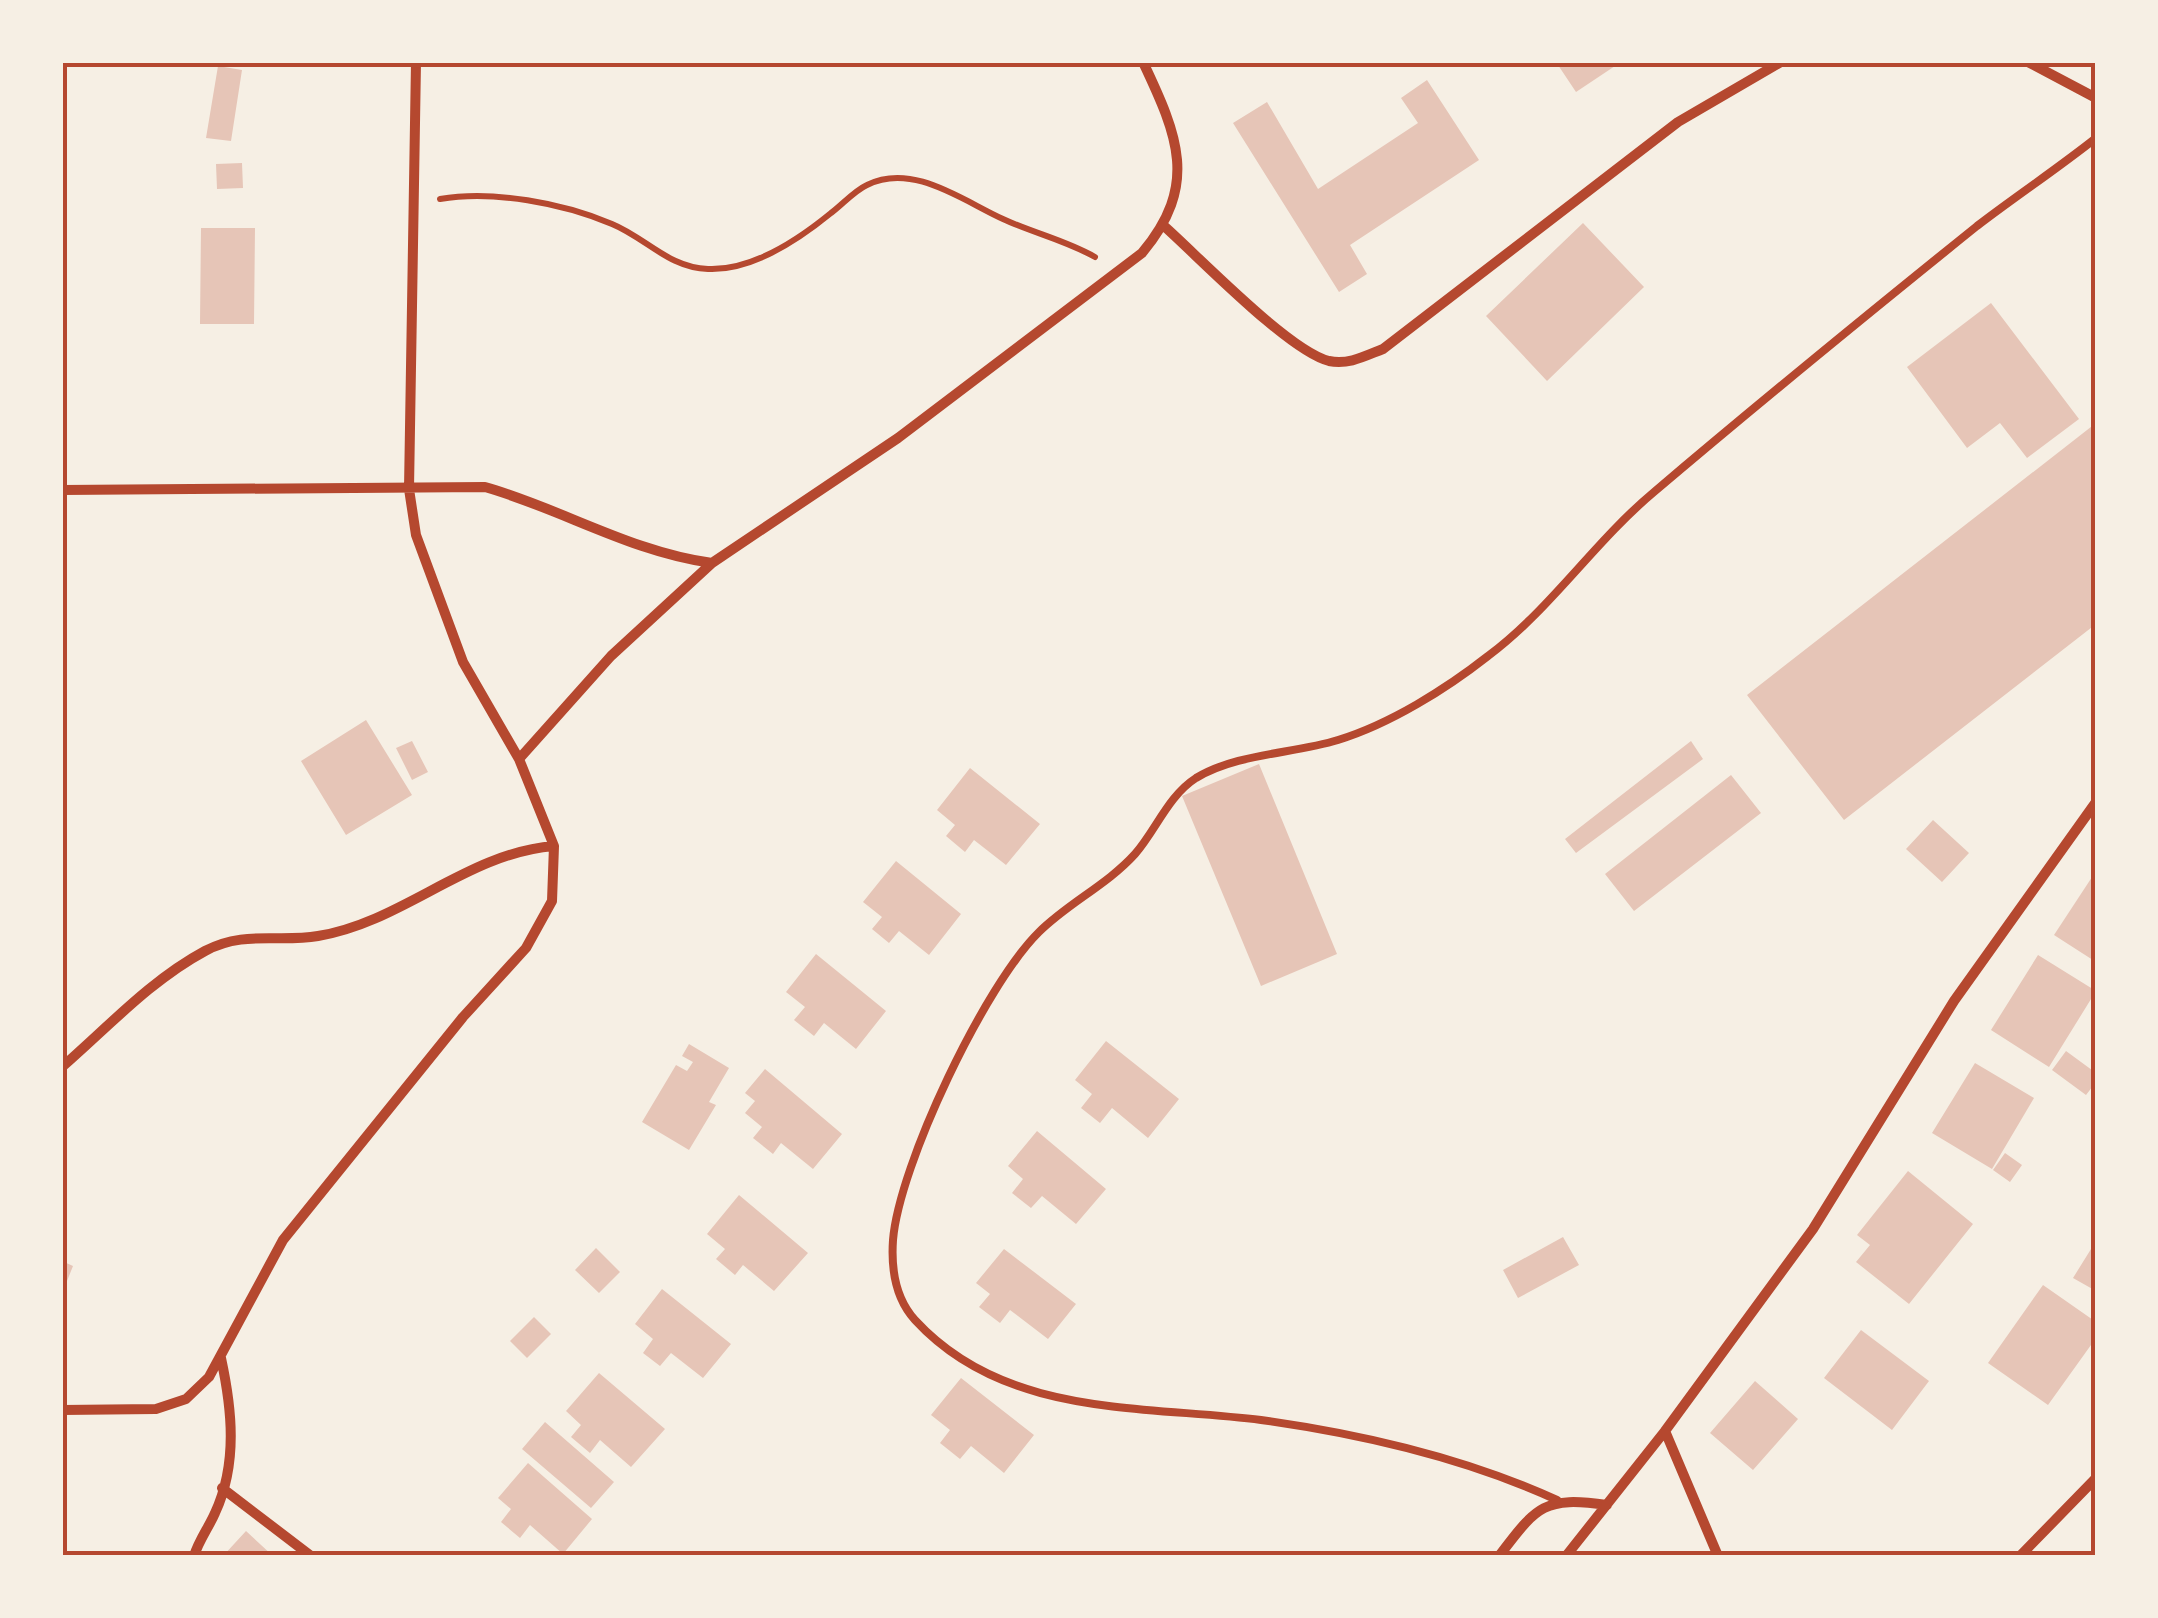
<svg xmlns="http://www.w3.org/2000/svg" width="2158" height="1618" font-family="Literata,serif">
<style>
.building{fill:#e6c5b7}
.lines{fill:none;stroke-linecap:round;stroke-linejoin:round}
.path{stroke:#b5482f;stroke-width:6}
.service{stroke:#b5482f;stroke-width:8}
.minor{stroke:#b5482f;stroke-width:10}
.neatline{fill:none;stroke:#b5482f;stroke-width:4}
</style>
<rect width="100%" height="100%" fill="#f6efe4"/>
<path class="building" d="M1556,62H1621L1576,92Z
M218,66L242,70L231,141L206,138Z
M1427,80L1479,160L1350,245L1367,274L1339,292L1233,123L1267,102L1318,189L1418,123L1401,98Z
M242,163L243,188L217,189L216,164Z
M1583,223L1644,287L1547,381L1486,316Z
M201,228H255L254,324H200Z
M1991,303L2079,419L2027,458L2000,423L1967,448L1907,367Z
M2096,423V624L1844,820L1747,695Z
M366,720L412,795L346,835L301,761Z
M412,741L428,772L412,780L396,748Z
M1691,741L1703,759L1576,853L1565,839Z
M1259,764L1337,954L1261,986L1182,796Z
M970,768L1040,824L1006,865L974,840L965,852L946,836L955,825L937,810Z
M1731,775L1761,813L1634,911L1605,874Z
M1933,820L1969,853L1942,882L1906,849Z
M896,861L961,914L929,955L899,931L889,943L872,929L882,917L863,902Z
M2096,871V962L2054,935Z
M816,954L886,1011L856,1049L824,1023L814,1036L794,1020L805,1007L786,992Z
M2038,955L2096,991L2049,1067L1991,1030Z
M1106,1041L1179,1099L1148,1138L1112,1108L1100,1123L1081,1108L1092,1094L1075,1080Z
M689,1044L729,1068L709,1102L716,1105L689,1150L642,1122L676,1065L687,1071L693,1062L682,1056Z
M2066,1051L2096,1073V1082L2086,1095L2052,1070Z
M1975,1063L2034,1098L1992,1169L1932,1133Z
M765,1069L842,1134L813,1169L781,1143L773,1154L753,1138L762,1127L745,1113L755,1101L745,1093Z
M1037,1131L1106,1189L1076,1224L1042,1196L1031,1208L1012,1193L1023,1179L1008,1166Z
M2005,1153L2022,1165L2010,1182L1993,1170Z
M1908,1171L1973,1224L1909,1304L1856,1262L1870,1245L1857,1235Z
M739,1195L808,1253L774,1291L743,1265L735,1275L716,1259L725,1249L707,1234Z
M1563,1237L1579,1265L1518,1298L1503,1270Z
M2096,1241V1291L2073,1278Z
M596,1248L620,1272L599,1293L575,1270Z
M1004,1249L1076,1304L1048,1339L1010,1310L1000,1323L979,1307L990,1294L976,1283Z
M62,1261L73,1266L63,1291H62Z
M2043,1285L2096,1322V1338L2048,1405L1988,1363Z
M662,1289L731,1344L703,1378L671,1353L660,1366L643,1353L653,1339L635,1324Z
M534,1317L551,1334L527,1358L510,1341Z
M1861,1330L1929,1381L1892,1430L1824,1378Z
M599,1373L665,1429L631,1467L600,1440L590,1453L571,1437L581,1425L566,1411Z
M961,1378L1034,1435L1004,1473L971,1446L960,1459L940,1443L950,1430L931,1415Z
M1755,1381L1798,1419L1753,1470L1710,1433Z
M545,1422L614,1482L591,1508L522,1449Z
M528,1463L592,1519L563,1554L530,1525L520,1538L501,1522L511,1509L498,1498Z
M246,1531L273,1556H223Z"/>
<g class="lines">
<path class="path" d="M440,199C493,190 563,203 612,224C646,238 669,268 708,269C752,271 798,240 831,213C842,205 854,191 867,185C913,162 963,201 1003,219C1033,233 1065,240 1095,257"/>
<path class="service" d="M1557,1500C1465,1458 1362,1434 1261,1420C1142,1405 1005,1418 915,1320C895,1298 891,1269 893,1240C899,1165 985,985 1039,932C1068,903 1107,885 1135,854C1156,830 1168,796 1196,778C1237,753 1293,754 1338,740C1390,724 1446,689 1488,656C1551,609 1594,542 1654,492C1760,402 1869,313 1977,226C2016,196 2057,169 2096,138"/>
<path class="minor" d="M2028,62L2096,98
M1164,226C1200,258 1289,351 1329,361C1349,365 1365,356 1383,349L1678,122L1781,62
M62,490L485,487C562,509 631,552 712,563
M519,759L611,656L712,563L898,438L1142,253C1199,185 1178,136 1143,62
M62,1067C108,1027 151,980 205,951C244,930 278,943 318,936C403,922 467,853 554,846
M62,1410L156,1409L186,1399L209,1377L283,1240L463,1017L526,948L552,901L554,846L519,759L463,662L416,535L409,489L416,62
M1665,1431L1718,1556
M222,1488L311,1556
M194,1556C199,1540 209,1527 215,1513C238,1463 232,1409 221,1358
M1499,1556C1537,1506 1544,1496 1607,1505
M1566,1556L1665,1431L1813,1229L1954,1001L2096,802
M2020,1556L2096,1478"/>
</g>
<rect width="2158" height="1618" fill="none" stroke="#f6efe4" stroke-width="130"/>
<rect x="65" y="65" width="2028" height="1488" class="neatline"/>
</svg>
